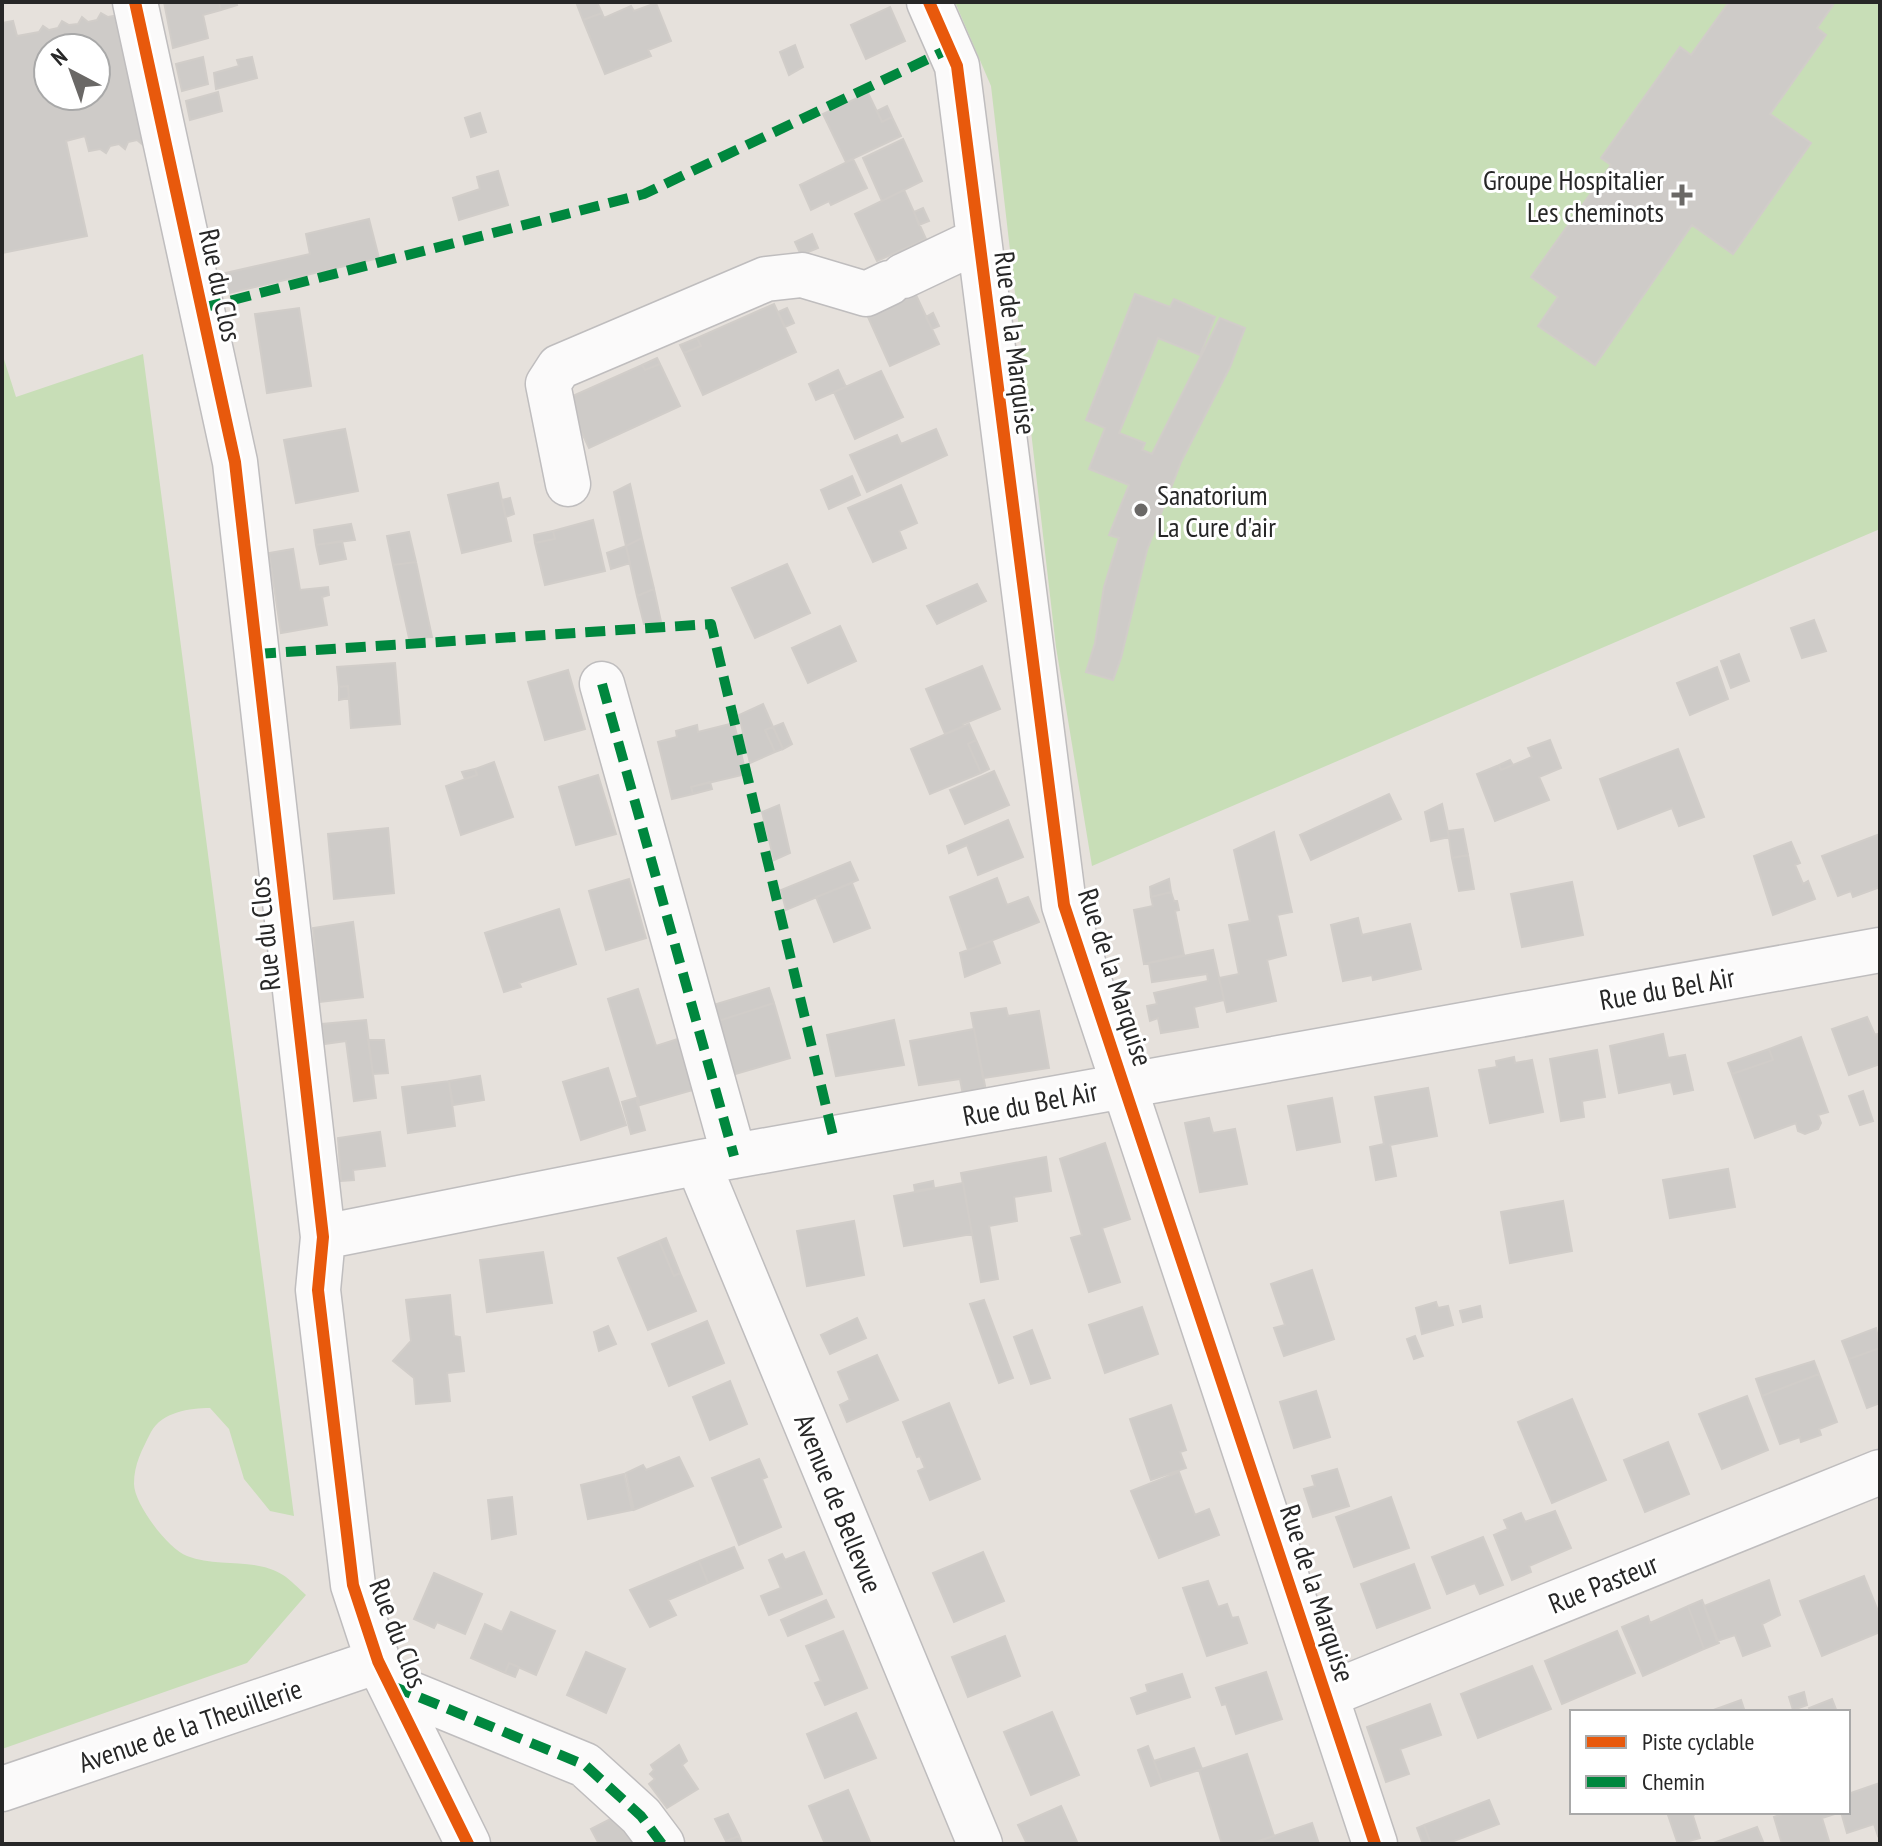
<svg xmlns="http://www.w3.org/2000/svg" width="1882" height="1846" font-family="'PT Sans Narrow',sans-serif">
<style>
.green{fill:#c8deb7}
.building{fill:#cecbc8;stroke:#d1cdc9;stroke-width:2;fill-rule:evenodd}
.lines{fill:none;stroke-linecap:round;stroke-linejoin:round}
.minor-casing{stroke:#bfbdbe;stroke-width:47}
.minor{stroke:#fbfafa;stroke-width:44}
.quiet{stroke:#00873e;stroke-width:10;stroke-dasharray:20 10;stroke-linecap:butt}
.cycleway-casing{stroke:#fff;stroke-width:17}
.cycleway{stroke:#e8590c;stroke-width:12}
.poi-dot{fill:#6a6866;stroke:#fff;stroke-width:3}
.labels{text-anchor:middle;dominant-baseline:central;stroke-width:6;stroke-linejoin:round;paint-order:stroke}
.poi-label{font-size:28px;fill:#272727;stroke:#fff;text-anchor:end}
.street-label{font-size:28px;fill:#272727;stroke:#fff}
</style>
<rect width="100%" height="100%" fill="#e6e1dc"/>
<path class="green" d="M955,2H1880V529L1092,866L1056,647L991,86Z
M2,353L16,397L143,354L294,1516L270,1511L244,1479L229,1429L210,1408C190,1408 162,1412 151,1432C142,1450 134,1464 134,1484C134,1504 169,1550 187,1556C218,1568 254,1557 283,1575C291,1580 299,1589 306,1595L247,1663L2,1749Z"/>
<path class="building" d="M164,2H219L221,10L203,15L208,38L173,48Z
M219,2H236L237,5L221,10Z
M576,2H597L602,13L583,20Z
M1729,2H1828L1833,5L1817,28L1826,35L1770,114L1811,143L1733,254L1692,225L1595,365L1538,326L1558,297L1531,277L1611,165L1601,158L1680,47L1691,55Z
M656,3L671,41L648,50L651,56L605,74L583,20L602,13L604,18L631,6L634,11Z
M890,7L905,41L866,59L851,25Z
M101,13L108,17L119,15L147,138L143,145L137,140L128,142L125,149L119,144L110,146L106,153L100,149L89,151L85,136L66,141L87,236L2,253V23L13,21L17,36L39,32L43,26L49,30L58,28L62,21L69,25L78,24L82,17L88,22L97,20ZM48,48H96V96H48Z
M795,45L803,67L789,75L780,52Z
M203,57L208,84L182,91L176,64Z
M252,57L257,78L216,89L214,73L239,66L237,60Z
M218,92L222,111L190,120L186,101Z
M868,93L882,122L892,117L901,136L846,162L823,114Z
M887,106L892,117L882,122L877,111Z
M480,113L486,132L471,137L465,118Z
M903,139L922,181L882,201L863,158Z
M853,159L867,188L831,205L829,201L811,210L800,185Z
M498,171L508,205L459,220L453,198L480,189L477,177Z
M904,190L926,239L877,261L855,214Z
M923,208L929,221L919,225L914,212Z
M369,219L379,258L225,294L221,274L310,254L306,234Z
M812,234L818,248L801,255L795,242Z
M906,284L912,296L916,295L939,344L890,366L868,317L899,303L893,290Z
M1135,294L1170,307L1174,299L1215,317L1200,355L1158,338L1119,433L1145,443L1142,450L1152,454L1220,318L1245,328L1230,367L1181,462L1147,550L1121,658L1113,680L1086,672L1095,643L1104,587L1119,538L1109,535L1129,485L1089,469L1105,428L1086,420Z
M774,304L796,352L703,395L684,353L701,346L697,338Z
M299,308L311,386L267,393L255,314Z
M787,308L794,323L785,327L778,312Z
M933,313L939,326L932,329L926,317Z
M697,338L701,346L684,353L680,345Z
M657,358L660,364L645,370L642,365Z
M660,364L680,406L589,448L566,399L642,365L645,370Z
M838,370L846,387L816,400L809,384Z
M881,371L903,417L855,439L834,392Z
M345,429L358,491L296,503L284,440Z
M936,429L947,455L867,492L850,455L897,435L901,444Z
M852,476L860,495L829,509L821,490Z
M498,483L511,541L462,553L448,495Z
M630,484L642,538L626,546L614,492Z
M901,485L917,523L899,531L906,548L873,562L848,508Z
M510,498L514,514L506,517L502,500Z
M593,520L605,571L545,585L535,543L555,539L553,531Z
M351,524L355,540L316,545L314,530Z
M553,531L555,539L535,543L534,535Z
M409,532L416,562L393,565L387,536Z
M642,538L654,589L637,596L626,546Z
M342,541L346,559L320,564L316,545Z
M626,546L630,563L611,569L607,553Z
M293,549L300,590L328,587L329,595L322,597L327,625L281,633L269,553Z
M416,562L432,637L409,638L393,565Z
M787,564L810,613L755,638L732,588Z
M977,584L986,601L937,624L927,606Z
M654,589L661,622L644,624L637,596Z
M1814,620L1826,651L1802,658L1791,628Z
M840,626L856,661L808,683L792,648Z
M1739,654L1749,681L1731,688L1721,661Z
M395,663L400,724L351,728L348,686L339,687L337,667Z
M982,666L1000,709L963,724L964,726L945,734L926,689Z
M1717,667L1728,699L1690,715L1677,683Z
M568,670L585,729L545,740L528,682Z
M348,686L349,698L339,700V687Z
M763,704L773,727L765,730L775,752L750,763L739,715Z
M734,723L746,774L691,787L693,794L672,799L658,742L677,737L676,731L697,725L698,732Z
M783,723L792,744L783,749L773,727Z
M969,724L976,740L968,744L981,773L930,794L911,749Z
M773,727L783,749L775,752L765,730Z
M976,740L989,769L981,773L968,744Z
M1550,740L1561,768L1539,777L1549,800L1495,821L1477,774L1499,765L1501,770L1532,757L1528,748Z
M1678,749L1704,817L1679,826L1672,808L1618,829L1600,779Z
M1510,760L1513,765L1501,770L1499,765Z
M494,762L513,817L461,835L446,786L477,775L475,769Z
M475,769L477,775L465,779L462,772Z
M994,771L1009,805L965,824L950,790Z
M598,775L616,834L576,845L559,787Z
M710,782L712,789L693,794L691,787Z
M1389,794L1401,819L1311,860L1300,835Z
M1442,804L1449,837L1431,841L1425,812Z
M779,805L790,853L774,860L762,812Z
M1008,820L1023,857L978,875L967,845L949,853L947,846Z
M388,828L394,893L334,899L328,834Z
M1463,829L1468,855L1452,858L1448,831Z
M1274,832L1292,912L1277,915L1286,955L1267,960L1276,1001L1227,1012L1219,978L1239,974L1229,925L1250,921L1234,850Z
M1880,834V887L1853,897L1851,891L1838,896L1822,856Z
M1791,842L1800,863L1795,865L1803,884L1808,881L1815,899L1773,915L1754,856Z
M1468,855L1474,889L1459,891L1452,858Z
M850,862L858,880L786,910L781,890Z
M997,878L1007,905L1028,897L1039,922L968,950L950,897Z
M629,879L646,938L606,950L589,891Z
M1169,879L1171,892L1151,897L1150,887Z
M1572,882L1583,935L1522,947L1511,894Z
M852,883L870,928L834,942L816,897Z
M1171,892L1174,901H1177L1179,910L1175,911L1184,955L1144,964L1134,910L1153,906L1151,897Z
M559,909L576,964L519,983L521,987L504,992L485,933Z
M1358,918L1362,935L1410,924L1421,969L1373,980L1372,975L1343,981L1331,925Z
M353,922L363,997L320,1002L313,928Z
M992,941L1000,963L965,977L960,953Z
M1213,950L1224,1000L1194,1007L1198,1027L1161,1033L1158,1018L1150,1021L1147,1006L1157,1004L1154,993L1208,981L1207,974L1152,982L1149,963Z
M769,988L774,1003L709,1024L704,1008Z
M638,989L656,1046L687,1036L703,1087L640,1105L608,999Z
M774,1003L790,1058L725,1077L709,1024Z
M1006,1008L1008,1016L1039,1011L1049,1068L983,1078L971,1013Z
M1867,1017L1875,1035L1880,1033V1064L1849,1075L1832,1029Z
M366,1020L376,1098L354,1101L346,1041L324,1044L322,1024Z
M894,1020L904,1065L836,1076L827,1035Z
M974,1029L986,1091L963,1095L960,1079L919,1085L910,1041Z
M1663,1034L1668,1058L1685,1055L1693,1090L1674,1094L1671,1082L1619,1093L1610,1046Z
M1801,1037L1828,1112L1818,1115L1821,1123L1818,1129L1805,1134L1798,1131L1796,1123L1755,1138L1732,1074L1773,1060L1769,1049Z
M368,1040H384L388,1073L373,1074Z
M1769,1049L1773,1060L1732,1074L1728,1063Z
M1597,1050L1605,1097L1582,1101L1584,1117L1561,1121L1550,1059Z
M1514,1057L1515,1063L1532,1060L1543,1112L1490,1123L1479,1070L1497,1067L1496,1061Z
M608,1068L626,1125L581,1140L563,1082Z
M480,1076L484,1100L453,1105L449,1081Z
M449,1081L455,1126L408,1133L402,1087Z
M1428,1088L1437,1136L1390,1145L1396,1176L1376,1180L1370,1147L1384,1144L1375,1097Z
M1863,1091L1873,1121L1860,1125L1849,1096Z
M636,1098L645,1130L631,1134L622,1102Z
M1332,1098L1340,1142L1297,1150L1288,1106Z
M1209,1118L1213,1133L1235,1129L1247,1184L1200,1192L1185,1123Z
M380,1132L385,1166L353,1170L354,1180L341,1181L338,1138Z
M1105,1143L1130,1219L1102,1228L1120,1282L1089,1292L1071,1238L1082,1235L1060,1159Z
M1046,1157L1051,1191L1014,1197L1017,1221L989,1226L998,1279L981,1282L961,1173Z
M1728,1169L1735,1207L1670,1218L1663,1180Z
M933,1181L934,1188L915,1191L914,1185Z
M963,1183L972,1234L904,1246L894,1196Z
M1563,1201L1572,1251L1510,1263L1501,1212Z
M854,1221L864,1275L807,1286L797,1231Z
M666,1238L680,1273L674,1276L659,1241Z
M659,1241L674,1276L680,1273L696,1311L648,1330L618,1258Z
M543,1252L552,1303L487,1312L480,1260Z
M1312,1270L1334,1339L1284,1356L1274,1328L1285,1325L1271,1284Z
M450,1295L454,1336L460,1337L464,1371L447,1373L450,1401L416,1404L414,1378L393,1361L411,1341L406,1300Z
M984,1300L1013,1378L999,1383L970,1304Z
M1436,1302L1438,1308L1448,1306L1453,1325L1422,1334L1416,1308Z
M1480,1306L1482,1317L1463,1322L1460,1311Z
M1142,1307L1158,1354L1105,1373L1089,1325Z
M857,1318L866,1338L830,1354L821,1335Z
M707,1321L724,1363L669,1386L652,1344Z
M608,1326L616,1344L599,1351L594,1332Z
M1876,1328L1880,1348L1849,1359L1842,1341Z
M1032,1330L1050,1378L1031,1384L1014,1337Z
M1415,1336L1423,1356L1414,1359L1407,1339Z
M1880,1348V1403L1867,1408L1849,1359Z
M877,1355L898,1400L847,1422L840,1405L850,1400L838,1372Z
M1814,1361L1819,1374L1762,1396L1756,1379Z
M1819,1374L1837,1422L1819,1429L1821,1435L1801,1442L1800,1437L1780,1444L1762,1396Z
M730,1381L747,1424L710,1440L693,1397Z
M1316,1391L1330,1437L1294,1448L1280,1402Z
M1747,1396L1768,1450L1722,1469L1699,1414Z
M1572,1399L1606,1480L1552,1503L1518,1422Z
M949,1403L980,1479L930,1500L918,1471L925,1468L920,1456L917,1457L903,1422Z
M1171,1405L1186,1450L1180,1452L1186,1468L1151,1480L1130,1419Z
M1668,1442L1689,1494L1645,1512L1624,1460Z
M679,1457L693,1486L634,1510L626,1473L643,1465L646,1470Z
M759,1459L767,1477L762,1479L781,1527L739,1545L712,1478Z
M1337,1469L1349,1506L1313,1517L1304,1489L1315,1486L1312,1476Z
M1179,1472L1195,1515L1209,1509L1219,1535L1159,1558L1131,1491Z
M624,1474L632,1510L588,1519L581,1485Z
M512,1497L516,1534L492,1539L488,1500Z
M1391,1497L1409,1548L1354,1567L1336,1517Z
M1555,1511L1571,1548L1529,1566L1531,1572L1512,1580L1494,1535L1508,1529L1504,1520L1521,1513L1525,1522Z
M1483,1537L1503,1585L1480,1594L1475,1583L1447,1594L1432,1557Z
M734,1547L743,1568L708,1583L699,1561Z
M804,1552L822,1594L769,1615L761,1596L781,1588L769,1560L782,1554L785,1560Z
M983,1552L1004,1601L954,1622L933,1573Z
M699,1561L708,1583L668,1600L676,1615L650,1627L630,1590Z
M1414,1564L1430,1608L1377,1628L1361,1584Z
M434,1573L482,1594L465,1634L437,1622L434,1628L414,1619Z
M1864,1576L1880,1616V1632L1822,1656L1800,1601Z
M1769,1580L1780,1615L1762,1624L1770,1646L1743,1656L1735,1635L1717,1641L1704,1606Z
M1208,1581L1218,1607L1227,1604L1232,1618L1238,1617L1247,1643L1207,1656L1183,1588Z
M826,1600L834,1617L788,1636L781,1620Z
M1702,1600L1719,1643L1704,1649L1688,1606Z
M1688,1606L1704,1649L1643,1676L1622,1627L1648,1616L1650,1623Z
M511,1612L555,1631L536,1675L509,1663L505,1673L471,1658L485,1624L502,1632Z
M843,1631L867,1688L825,1705L815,1683L821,1681L806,1646Z
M1617,1631L1635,1673L1562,1704L1545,1661Z
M1005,1636L1020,1676L968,1697L952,1657Z
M586,1652L625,1669L606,1713L567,1695Z
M509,1663L519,1667L515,1677L505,1673Z
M1532,1666L1551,1709L1478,1738L1461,1694Z
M1266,1672L1282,1719L1236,1734L1226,1704L1222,1705L1216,1688Z
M1182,1674L1190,1697L1137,1714L1131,1698L1148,1692L1146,1685Z
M1804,1692L1807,1705L1793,1710L1789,1697Z
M1832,1699L1837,1712H1810L1809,1708Z
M1741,1700L1745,1712H1708Z
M1430,1704L1441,1735L1400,1749L1409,1774L1386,1782L1367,1727Z
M1052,1712L1079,1775L1031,1795L1004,1732Z
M856,1713L876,1758L825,1778L807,1734Z
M679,1745L687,1761L682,1765L698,1789L667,1808L649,1784L655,1779L650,1774L654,1770L651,1765Z
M1148,1746L1162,1782L1151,1786L1138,1750Z
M1194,1748L1202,1769L1162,1782L1154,1761Z
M1247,1754L1274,1836L1249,1844H1222L1199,1770Z
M1880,1783V1835L1878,1836L1874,1824L1847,1833L1841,1812H1848V1794Z
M848,1790L871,1844H825L809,1806Z
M1489,1800L1499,1824L1446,1844H1431L1424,1825Z
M1061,1806L1078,1844H1027L1018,1825Z
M1667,1812H1696L1693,1816L1700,1838L1678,1844Z
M1789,1812H1841L1822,1818L1829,1841L1820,1844H1782L1774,1817Z
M620,1814L636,1844H599L591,1829Z
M728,1814L739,1836L726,1841L715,1819Z
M1312,1823L1319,1844H1264L1262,1840Z
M1424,1825L1431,1844H1423L1417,1828Z
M1757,1827L1764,1844H1711Z
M739,1836L742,1844H727L726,1841Z"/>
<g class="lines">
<g class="minor-casing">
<path id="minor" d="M135,2L235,462L323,1237L318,1290L353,1585L378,1661L468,1844
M929,2L957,66L1064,905L1375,1844
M903,276L979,240
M568,484L548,384L559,367L766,279L802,275L866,294L889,283
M602,684L734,1156
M701,1162L704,1178L980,1844
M323,1237L701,1162L1880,950
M392,1686L585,1765L641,1816L662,1844
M1327,1695L1880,1472
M2,1789L378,1661"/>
</g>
<use href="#minor" class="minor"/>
<path class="quiet" d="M202,308L644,194L949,49
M256,654L711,624L834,1140
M602,684L734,1156
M392,1686L585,1765L641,1816L662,1844"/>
<g class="cycleway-casing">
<path id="cycleway" d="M135,2L235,462L323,1237L318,1290L353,1585L378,1661L468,1844
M929,2L957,66L1064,905L1375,1844"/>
</g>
<use href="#cycleway" class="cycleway"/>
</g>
<g class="poi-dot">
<path d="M1678 183h8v8h8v8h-8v8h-8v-8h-8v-8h8z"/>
<circle cx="1141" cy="510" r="8"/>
</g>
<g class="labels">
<g class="poi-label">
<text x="1664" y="179">Groupe Hospitalier<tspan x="1664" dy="32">Les cheminots</tspan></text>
<text x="1157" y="494" text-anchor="start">Sanatorium<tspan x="1157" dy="32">La Cure d'air</tspan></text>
</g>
<g class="street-label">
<text transform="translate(221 285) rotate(78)">Rue du Clos</text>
<text transform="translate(1016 343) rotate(83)">Rue de la Marquise</text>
<text transform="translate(264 934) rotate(-96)">Rue du Clos</text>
<text transform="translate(1116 977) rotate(72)">Rue de la Marquise</text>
<text transform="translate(1667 988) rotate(-10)">Rue du Bel Air</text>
<text transform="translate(1030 1103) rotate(-11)">Rue du Bel Air</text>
<text transform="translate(839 1503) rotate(68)">Avenue de Bellevue</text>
<text transform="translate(1603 1583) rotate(-22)">Rue Pasteur</text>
<text transform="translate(1318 1593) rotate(72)">Rue de la Marquise</text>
<text transform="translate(399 1633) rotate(69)">Rue du Clos</text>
<text transform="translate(190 1725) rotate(-19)">Avenue de la Theuillerie</text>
</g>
</g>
<rect width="1882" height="1846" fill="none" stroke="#272727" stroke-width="8"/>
<rect x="1570" y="1710" width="280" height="104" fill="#ffffff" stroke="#a9a9a9" stroke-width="2"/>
<rect x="1586" y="1736" width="40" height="12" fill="#e8590c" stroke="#a9a9a9" stroke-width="2"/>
<text x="1642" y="1750" font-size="24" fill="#272727">Piste cyclable</text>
<rect x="1586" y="1776" width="40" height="12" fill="#00873e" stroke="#a9a9a9" stroke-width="2"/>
<text x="1642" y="1790" font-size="24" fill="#272727">Chemin</text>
<g transform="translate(72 72) rotate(319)"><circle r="38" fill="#ffffff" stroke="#a9a9a9" stroke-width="2"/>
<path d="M0-6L14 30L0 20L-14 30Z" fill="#6a6866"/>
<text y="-12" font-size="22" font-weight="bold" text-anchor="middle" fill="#272727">N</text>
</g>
</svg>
